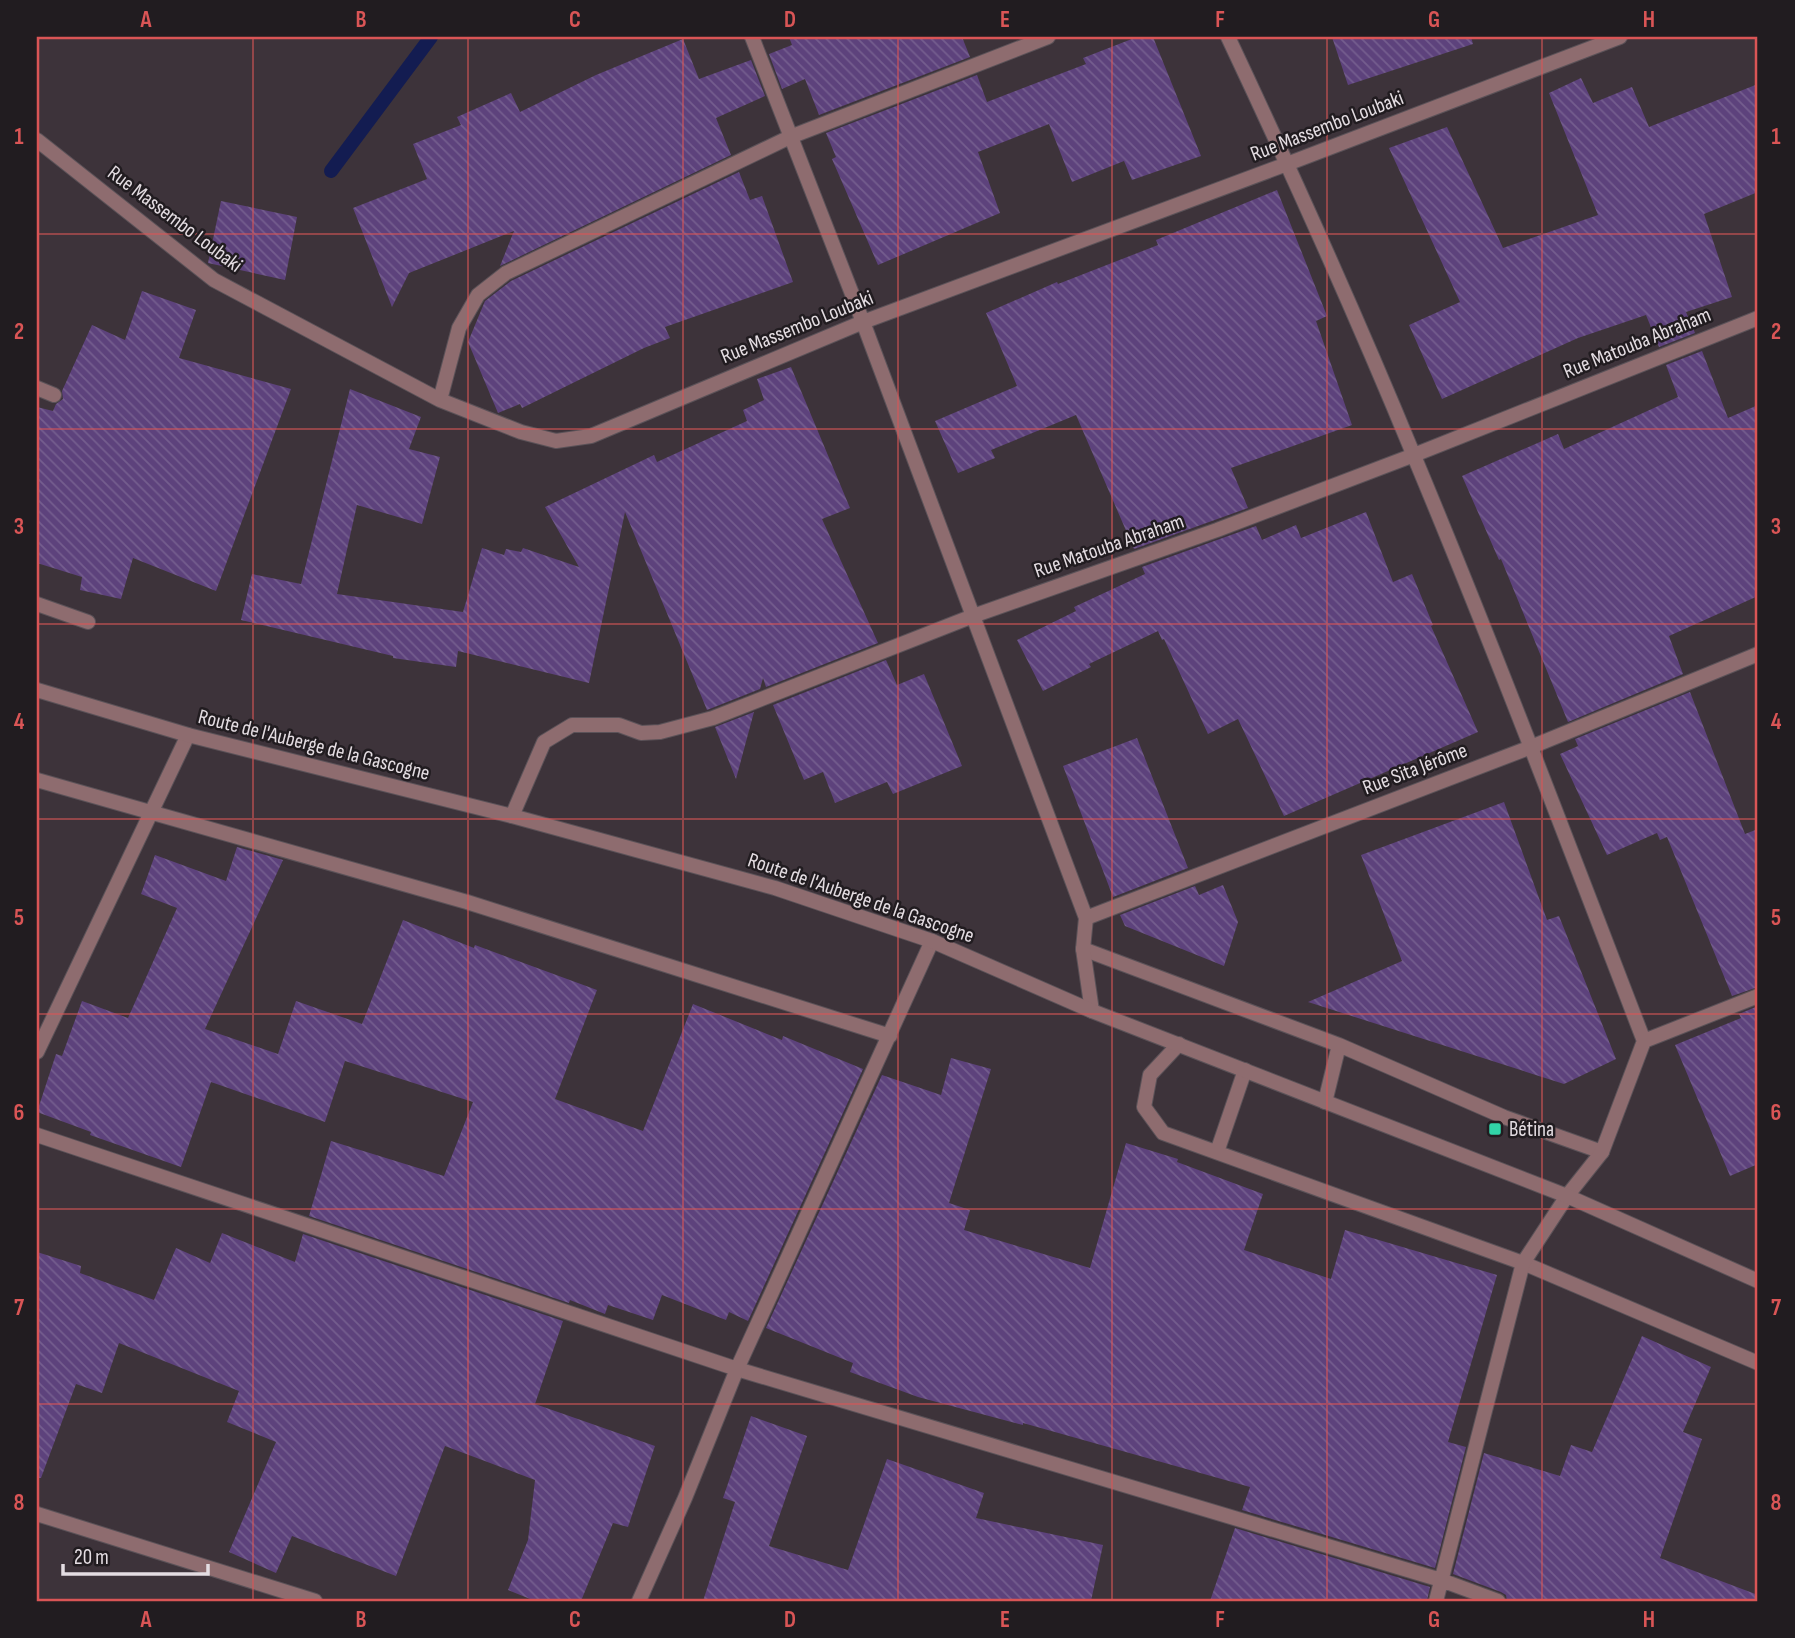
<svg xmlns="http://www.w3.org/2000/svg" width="1795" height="1638" font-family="'Sofia Sans Condensed',sans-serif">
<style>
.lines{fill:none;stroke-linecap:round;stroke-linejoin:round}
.stream{stroke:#131c51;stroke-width:14}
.building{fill:url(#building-back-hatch)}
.service-casing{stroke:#5b5258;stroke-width:16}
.minor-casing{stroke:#5b5258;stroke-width:16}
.tertiary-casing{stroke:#5b5258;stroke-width:16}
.service{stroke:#8e6c6f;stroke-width:14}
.minor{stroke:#8e6c6f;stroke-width:14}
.tertiary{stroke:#8e6c6f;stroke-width:14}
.grid{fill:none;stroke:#da5556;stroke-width:2;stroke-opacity:0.55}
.poi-dot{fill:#32d4a8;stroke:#211c20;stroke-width:2.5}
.labels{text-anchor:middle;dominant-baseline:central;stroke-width:5;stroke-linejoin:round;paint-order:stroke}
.street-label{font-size:21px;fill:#e4dde2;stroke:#211c20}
.poi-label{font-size:21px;fill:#e4dde2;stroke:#211c20;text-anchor:start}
.neatline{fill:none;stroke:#da5556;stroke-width:2.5}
.grid-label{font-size:23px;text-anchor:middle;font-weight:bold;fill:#da5556}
</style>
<defs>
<pattern id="building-back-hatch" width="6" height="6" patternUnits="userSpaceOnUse" patternTransform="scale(1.75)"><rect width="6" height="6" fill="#5d427c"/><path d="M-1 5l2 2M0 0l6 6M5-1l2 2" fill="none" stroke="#745d8e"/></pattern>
</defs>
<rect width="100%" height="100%" fill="#3d333a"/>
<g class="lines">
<path class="stream" d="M331,171L431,37"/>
</g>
<path class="building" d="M789,37H962L970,57L819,115L805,79L782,89L769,54L792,45Z
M1137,37H1153L1201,156L1132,180L1124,161L1072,182L1049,124L978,152L1000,213L878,265L832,159L836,157L826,133L977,75L987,102L1086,64L1083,58Z
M1332,37H1471L1473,44L1348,85Z
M683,39L699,79L751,60L765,96L716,118L731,155L500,266L514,231L409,273L392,307L353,208L427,179L413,144L461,125L457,117L511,93L520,112L596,75Z
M1581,78L1593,103L1632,87L1649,127L1758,84V192L1704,214L1732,297L1686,312L1695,333L1659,347L1646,315L1578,338L1442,399L1409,325L1460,302L1389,148L1447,127L1503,248L1598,215L1549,93Z
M739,172L750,200L762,196L793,282L665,327L670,338L644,348L522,408L520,404L498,413L468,342L485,301L511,281Z
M1277,190L1327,316L1316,321L1352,425L1231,468L1248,508L1134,549L1076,415L991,450L995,458L958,473L935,421L1017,386L986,313L1057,282L1058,284L1158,245L1156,240Z
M221,201L297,217L285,280L208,263Z
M142,291L196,310L179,358L291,389L216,591L133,558L121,599L80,590L82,577L37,563V407L53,411L56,404L63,399L62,391L92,325L125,340Z
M1702,351L1728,418L1758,405V596L1669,636L1683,674L1568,722L1501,559L1499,560L1462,476L1558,434L1564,449L1678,397L1666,365Z
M791,367L850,508L822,519L878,643L766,687L763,678L760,689L707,710L625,512L589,683L458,651L456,667L393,658V656L241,620L252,574L301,584L350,389L421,417L409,449L440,457L422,524L357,505L337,594L463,612L482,548L504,555L506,549L521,552L523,548L579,567L545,507L654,455L657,462L747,421L743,410L764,400L757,379Z
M1366,512L1393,582L1412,574L1433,625L1431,626L1478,732L1284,816L1238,719L1208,734L1164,639L1162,640L1158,631L1089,664L1091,667L1043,691L1017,640L1076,611L1074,607L1145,574L1142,567L1256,526L1262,540L1296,525L1301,538Z
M886,660L897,685L924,674L962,766L893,794L887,782L835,803L823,772L804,780L773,705Z
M1690,692L1745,834L1758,829V987L1732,996L1667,837L1660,840L1657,833L1607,855L1560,754L1578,746L1575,739Z
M754,712L736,779L715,727Z
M1137,738L1188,868L1113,897L1063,766Z
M1504,802L1547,920L1559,916L1616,1059L1564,1084L1308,1002L1402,961L1361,855Z
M237,847L283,860L205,1029L278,1054L296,1001L362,1024L403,920L474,948L475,945L597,990L555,1099L643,1131L693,1004L782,1040L783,1036L863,1069L748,1321L729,1312L726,1320L662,1295L653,1320L608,1305L605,1314L570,1300L569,1303L309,1216L331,1141L444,1176L473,1102L345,1061L325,1122L211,1082L181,1167L90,1135L91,1132L37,1112L56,1054L62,1056L82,1001L128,1018L177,908L141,894L155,855L226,881Z
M1223,885L1238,922L1224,966L1125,926L1120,915L1195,886L1199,895Z
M1758,1006V1164L1730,1176L1675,1045L1741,1018L1739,1014Z
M951,1058L991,1069L949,1203L970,1210L964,1230L1090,1268L1126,1143L1178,1159L1177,1162L1263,1194L1244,1250L1331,1279L1345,1230L1497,1275L1448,1442L1466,1447L1435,1568L1242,1510L1250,1487L1023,1423V1425L918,1397L850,1372L853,1363L766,1328L882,1075L941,1095Z
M222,1233L295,1262L303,1234L563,1321L535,1404L655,1446L628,1527L613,1523L581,1601H535L508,1590L528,1540L535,1480L445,1446L396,1576L292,1536L276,1573L229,1552L276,1442L227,1422L239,1391L119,1343L102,1393L76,1384L41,1478H37V1252L81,1266L80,1273L154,1300L176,1248L210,1263Z
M1642,1336L1711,1367L1683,1432L1702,1439L1660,1558L1758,1595V1601H1507L1506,1595L1501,1592L1453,1574L1484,1453L1560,1476L1571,1445L1592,1452Z
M751,1416L807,1436L769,1546L848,1570L887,1459L984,1493L976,1518L1103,1545L1091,1601H703L735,1502L723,1498Z
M1235,1528L1430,1587L1427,1601H1210Z"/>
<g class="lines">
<g class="service-casing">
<path id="service" d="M37,604L88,622
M1083,949L1339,1045L1504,1117L1602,1152
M1179,1044L1150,1075L1144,1107L1163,1133L1523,1263L1758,1363
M1325,1102L1339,1045
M1217,1152L1245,1070"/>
</g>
<g class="minor-casing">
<path id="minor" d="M752,37L863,322L1086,918L1083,949L1092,1011
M1228,37C1293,175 1356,315 1414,456C1495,650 1569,846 1644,1041L1602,1152L1567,1196L1523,1263L1436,1601
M37,140L214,280L440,400L521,432L556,441L591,436L863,322L1287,164L1620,37
M37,388L54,395
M440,400L459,328L478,295L506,273L790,137L1048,37
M37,780L467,902L890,1036
M512,816L544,742L572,725H619L641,733L660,732L713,718L973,616L1217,530L1414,455L1758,318
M1086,918L1531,747L1758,654
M1644,1041L1758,996
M37,1052L188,735
M37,1135L737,1369L1441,1580L1498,1601
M37,1514L315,1601
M639,1601L685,1498L737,1369L932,941"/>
</g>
<g class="tertiary-casing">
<path id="tertiary" d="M37,690L188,735L512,816L775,888L932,941L1092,1011L1567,1196L1758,1281"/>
</g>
<use href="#service" class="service"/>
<use href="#minor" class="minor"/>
<use href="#tertiary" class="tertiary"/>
</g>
<path class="grid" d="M253,37V1601M468,37V1601M683,37V1601M898,37V1601M1112,37V1601M1327,37V1601M1542,37V1601M37,234H1758M37,429H1758M37,624H1758M37,819H1758M37,1014H1758M37,1209H1758M37,1404H1758"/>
<rect class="poi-dot" x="1488" y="1122" width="14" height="14" rx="3.5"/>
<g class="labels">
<g class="street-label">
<text transform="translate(1327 126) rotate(-21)">Rue Massembo Loubaki</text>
<text transform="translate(175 219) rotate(37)">Rue Massembo Loubaki</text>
<text transform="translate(797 327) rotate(-22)">Rue Massembo Loubaki</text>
<text transform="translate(1637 343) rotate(-22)">Rue Matouba Abraham</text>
<text transform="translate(1109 546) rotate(-19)">Rue Matouba Abraham</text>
<text transform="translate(314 745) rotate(14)">Route de l'Auberge de la Gascogne</text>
<text transform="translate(1415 769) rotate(-21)">Rue Sita Jérôme</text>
<text transform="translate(861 898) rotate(19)">Route de l'Auberge de la Gascogne</text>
</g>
<g class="poi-label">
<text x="1509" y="1129">Bétina</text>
</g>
</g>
<rect width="1795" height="1638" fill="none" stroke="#211c20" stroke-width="77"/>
<path d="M63 1564v10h145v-10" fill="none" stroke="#e4dde2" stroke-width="3.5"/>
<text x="74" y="1564" font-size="21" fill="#e4dde2" stroke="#211c20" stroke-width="5" paint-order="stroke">20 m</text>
<rect x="38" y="38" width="1718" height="1562" class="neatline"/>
<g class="grid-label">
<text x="146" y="27">A</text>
<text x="361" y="27">B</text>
<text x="575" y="27">C</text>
<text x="790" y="27">D</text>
<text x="1005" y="27">E</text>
<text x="1220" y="27">F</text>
<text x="1434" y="27">G</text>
<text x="1649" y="27">H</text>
<text x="19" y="144">1</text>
<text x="1776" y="144">1</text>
<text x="19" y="339">2</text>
<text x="1776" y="339">2</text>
<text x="19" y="534">3</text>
<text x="1776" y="534">3</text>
<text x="19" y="729">4</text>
<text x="1776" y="729">4</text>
<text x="19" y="925">5</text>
<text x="1776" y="925">5</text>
<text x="19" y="1120">6</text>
<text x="1776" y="1120">6</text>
<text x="19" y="1315">7</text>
<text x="1776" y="1315">7</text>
<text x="19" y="1510">8</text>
<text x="1776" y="1510">8</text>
<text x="146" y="1627">A</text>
<text x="361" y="1627">B</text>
<text x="575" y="1627">C</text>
<text x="790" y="1627">D</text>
<text x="1005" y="1627">E</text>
<text x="1220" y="1627">F</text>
<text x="1434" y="1627">G</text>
<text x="1649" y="1627">H</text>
</g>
</svg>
